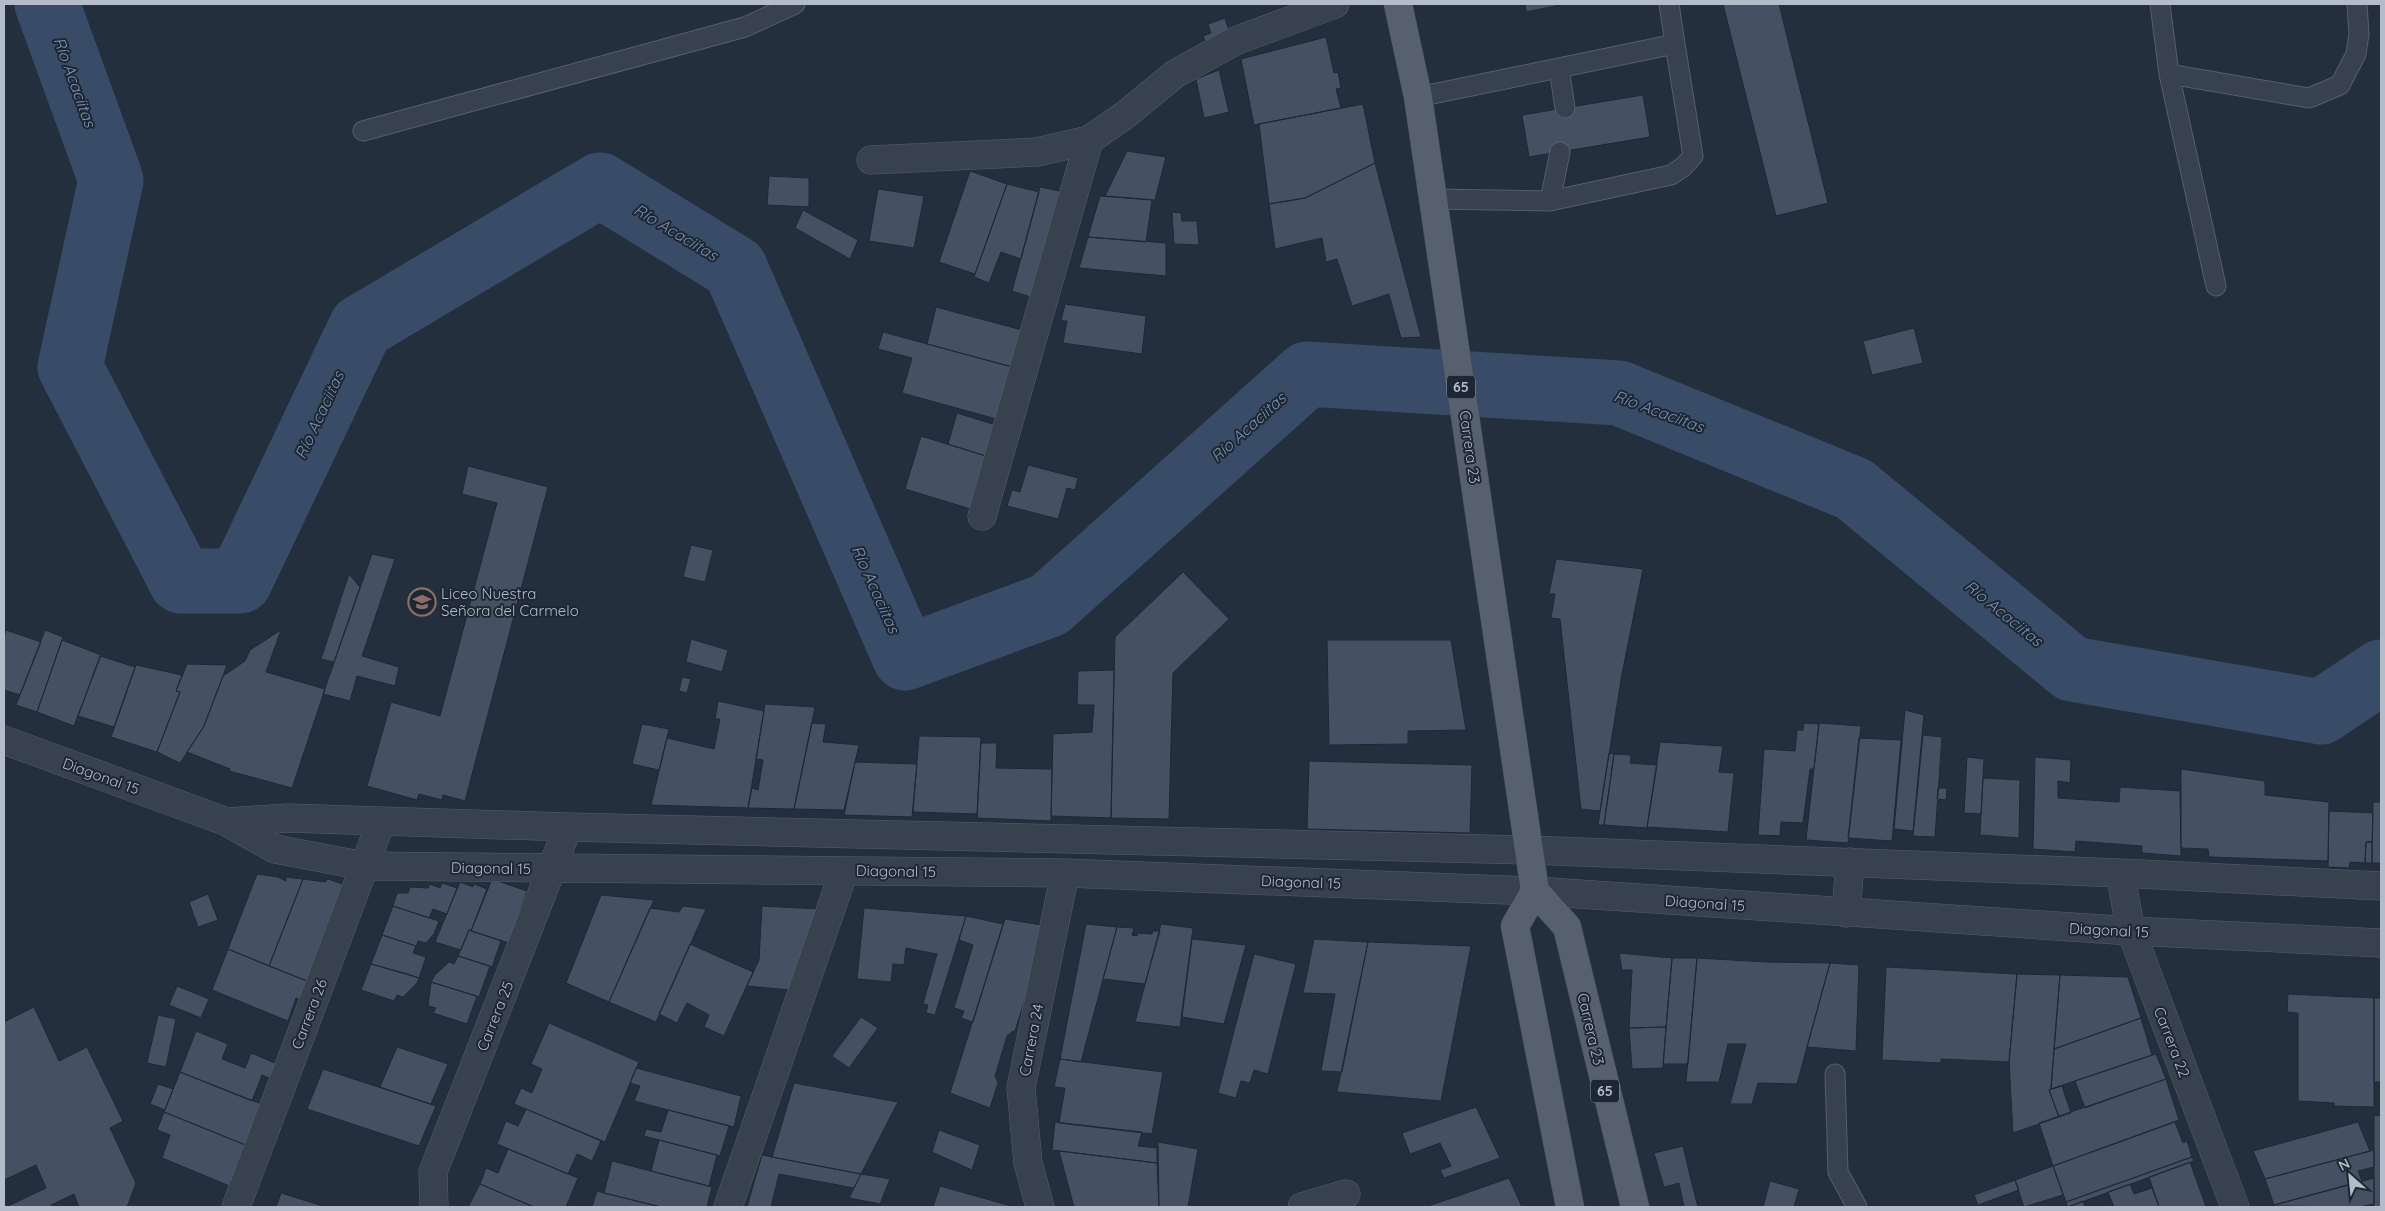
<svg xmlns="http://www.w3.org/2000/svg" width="2385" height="1211" font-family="Quicksand,sans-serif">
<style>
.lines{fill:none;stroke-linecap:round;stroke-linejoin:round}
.river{stroke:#394c67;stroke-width:65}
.building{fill:#455162;stroke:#1f2835}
.service-casing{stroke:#565f6c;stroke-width:21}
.minor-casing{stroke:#565f6c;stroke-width:29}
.primary-casing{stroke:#414a57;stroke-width:29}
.service{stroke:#38414e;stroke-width:19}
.minor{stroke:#38414e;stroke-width:28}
.primary{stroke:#56606e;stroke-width:28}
.labels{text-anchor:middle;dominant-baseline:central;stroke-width:4;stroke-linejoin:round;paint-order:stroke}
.shield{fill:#1d2633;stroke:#878f9c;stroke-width:1}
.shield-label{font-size:14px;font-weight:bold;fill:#b4bcc9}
.street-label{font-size:15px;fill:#b4bcc9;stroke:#1d2633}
.poi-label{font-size:15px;fill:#b4bcc9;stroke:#1d2633;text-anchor:start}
.water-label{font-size:16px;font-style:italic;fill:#7c92b1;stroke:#1d2633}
</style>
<rect width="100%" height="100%" fill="#242f3e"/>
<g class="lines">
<path class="river" d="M47,4L111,180L70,367L181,581H240L361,327L600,185L735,268L905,658L1049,605L1307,374L1619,393L1854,489L2072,669L2321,712L2381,672"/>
</g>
<path class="building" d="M1525,4H1564L1526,12Z
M1723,4H1779L1828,203L1776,216Z
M1225,18L1230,34L1206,43L1203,36L1211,33L1208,24Z
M1326,37L1334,73L1338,72L1341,88L1336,89L1341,108L1254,125L1241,59Z
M1219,70L1229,112L1204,118L1196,79Z
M1643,95L1650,137L1529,157L1522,115Z
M1363,104L1375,163L1305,198L1269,204L1259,124Z
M1127,151L1166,157L1155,200L1105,196Z
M1375,163L1403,269L1421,337L1401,338L1389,294L1352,306L1337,259L1326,262L1322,238L1275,249L1269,204L1305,198Z
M970,171L1007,184L975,274L939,262Z
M769,176L809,178V207L767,205Z
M1007,184L1039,192L1021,259L1001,252L989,283L974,277Z
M1040,187L1064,192L1037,299L1012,291Z
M878,189L924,196L914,248L869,241Z
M1100,196L1152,200L1146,242L1088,237Z
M803,210L858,240L850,259L795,228Z
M1172,212L1181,213L1182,221H1197L1199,245L1174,244Z
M1088,237L1166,243V276L1079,268Z
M1065,304L1146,316L1142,354L1063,343L1067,321H1061Z
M936,307L1022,330L1016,368L927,344Z
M1914,328L1923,363L1872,375L1863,341Z
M883,332L1016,368L1000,420L902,393L912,358L878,349Z
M957,413L999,426L989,457L948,444Z
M921,436L989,457L974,510L905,489Z
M1028,465L1078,478L1075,490L1067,488L1058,519L1007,506L1012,490L1020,492Z
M468,466L548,487L465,801L443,795L442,800L419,794L417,800L367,786L391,702L440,716L497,503L462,494Z
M691,545L713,550L705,582L683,577Z
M372,554L395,559L362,656L399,667L395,686L357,676L350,701L323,694Z
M1556,559L1643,569L1622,674L1600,811L1581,809L1560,619L1551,618L1555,594H1549Z
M1183,572L1229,619L1173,673L1169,819L1111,818L1115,637Z
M349,574L360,587L334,662L321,659Z
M6,630L41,642L20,695L4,690V636Z
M45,630L63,637L37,712L16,705Z
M281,630L266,672L325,689L292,788L229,771L230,769L187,752L204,726L223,676L245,661L250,650Z
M691,639L728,650L722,672L686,662Z
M62,640L101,655L74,726L37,712Z
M1327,640H1451L1466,730L1408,731V744L1329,745Z
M100,656L135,667L114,727L78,716Z
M187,664L227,665L204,726L180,763L157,752L180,692L176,691Z
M136,665L182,675L176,691L180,692L157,752L111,737Z
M1114,670L1111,818L1051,816L1053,734L1092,732L1094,705H1077L1078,671Z
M682,677L691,679L687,693L679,691Z
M718,701L764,711L748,808L651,805L667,738L714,749L720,719H715Z
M765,704L815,707L794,809L748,808L752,788L758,790L763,760L756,759Z
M1905,710L1924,715L1913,831L1894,829Z
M812,723L826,724L823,742L859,745L844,810L794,809Z
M1804,723L1819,724L1814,769H1810L1803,823L1781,822L1780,836L1758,835L1764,749L1795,751L1797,730H1803Z
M1819,723L1861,726L1848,843L1806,840Z
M642,724L669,729L659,770L632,764Z
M1923,735L1942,737L1935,837L1913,836Z
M919,736L981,737L977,814L913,812Z
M1859,738L1901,740L1892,841L1848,838Z
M1660,742L1723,746L1719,772L1734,773L1728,832L1647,827Z
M981,743H997L996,768L1052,769L1051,821L977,818Z
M1609,753L1614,754L1604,825H1598Z
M1614,754L1631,755L1630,763L1657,765L1647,828L1604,825Z
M1967,757L1984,759L1981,814L1964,813Z
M2035,757L2071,760L2070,783L2058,781V798L2119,802L2120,787L2180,791L2181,856L2142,853V846L2076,841L2075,852L2033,849Z
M1309,761L1472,765L1470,833L1307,829Z
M855,762L917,764L912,817L844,815Z
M2181,769L2265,781V795L2329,802L2328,861L2209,857L2208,849L2181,848Z
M1983,778L2020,780L2019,838L1980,835Z
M1938,788H1947L1946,800L1937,799Z
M2373,802H2381V863H2372Z
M2329,811L2373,813L2372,842H2366L2365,863L2350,862L2349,868L2328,867Z
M2366,842H2372V863H2365Z
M257,874L278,877L286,881V877L303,879L269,966L228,949Z
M303,879L325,882L328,879L350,887L312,983L269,966Z
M492,879L527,891L509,943L471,931Z
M460,882L473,887L474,884L487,889L471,931L469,930L461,950L435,942Z
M442,883L457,888L447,914L433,909L429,918L393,906L397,893H408L410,887L428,888L430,884L440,888Z
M208,894L218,920L198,927L189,902Z
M601,895L654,900L609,1002L566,983Z
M393,906L439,921L434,934L426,943L418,941L416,946L382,935Z
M683,906L706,909L656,1022L609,1002L650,908L679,912Z
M762,906L819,909L790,990L747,986L759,960Z
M864,908L966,916L935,1015L926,1013L928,1005L923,1004L937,954L906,948L904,965L893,964L891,982L857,979Z
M966,916L1003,924L973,1022L961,1018L964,1011L954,1008L973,945L959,940Z
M1005,919L1048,926L1015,1031H1013L1007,1036L995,1076L998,1083L990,1108L950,1093Z
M1086,924L1117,927L1081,1062L1060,1059Z
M1161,924L1193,928L1180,1027L1135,1022Z
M1117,927L1134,928L1132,935L1137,936L1138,933L1152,934L1153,931H1160L1145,984L1103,979Z
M469,930L501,941L492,967L458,956Z
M382,935L416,946L413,953L426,957L419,978L371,964Z
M1192,939L1246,945L1224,1024L1182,1017Z
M1314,939L1368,942L1342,1072L1321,1071L1335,994L1303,993Z
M1368,942L1471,946L1441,1101L1337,1092Z
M690,944L753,972L724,1036L704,1027L709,1015L687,1003L677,1023L659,1014Z
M228,949L309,982L302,1000L296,998L288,1021L212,990Z
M1619,953L1672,958L1666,1027L1629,1028L1632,970H1622Z
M1254,954L1296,964L1268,1074L1254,1070L1250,1083L1241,1081L1236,1098L1218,1093Z
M458,956L490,966L479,997L431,982L435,975L449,962L454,964Z
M1672,958H1697L1688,1064H1663Z
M1697,958L1766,962L1830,963L1797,1084L1758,1083L1752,1104H1730L1746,1044H1728L1719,1082H1686Z
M1830,963L1859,965L1856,1051L1807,1047Z
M371,964L408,974L419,978L417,983L403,997L397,995L394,1001L361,990Z
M1886,967L2017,974L2009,1062L1941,1059V1063L1882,1060Z
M2017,974L2060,975L2051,1089L2049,1090L2059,1117L2013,1133L2009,1062Z
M2060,975L2128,977L2141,1018L2054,1049Z
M431,982L477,996L467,1024L433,1013L436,1008L428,1006Z
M177,986L209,999L201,1018L169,1005Z
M2288,994L2374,998V1107L2334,1106V1103L2298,1101V1013L2287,1012Z
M2374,998H2381V1082H2374Z
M34,1007L59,1061L87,1047L123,1121L110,1128L136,1183L127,1207H79L74,1194L51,1205L52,1207H6L46,1188L36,1165L4,1180V1022Z
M158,1015L176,1019L166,1067L147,1063Z
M861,1017L878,1028L849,1068L832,1056Z
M2141,1018L2152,1055L2051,1089L2054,1049Z
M549,1023L639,1062L605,1142L514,1104L521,1088L532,1093L542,1069L531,1064Z
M1666,1027L1663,1068L1632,1069L1629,1028Z
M196,1031L228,1044L222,1059L245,1068L251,1053L280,1065L274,1080L262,1075L252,1101L180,1072Z
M397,1047L448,1064L431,1104L380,1087Z
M2156,1054L2166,1079L2085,1108L2075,1081Z
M1060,1059L1163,1072L1152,1134L1059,1123L1065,1088L1054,1087Z
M636,1068L741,1096L734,1127L634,1101L640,1086L630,1083Z
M323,1069L436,1106L419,1146L307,1109Z
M180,1072L264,1105L248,1146L164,1112Z
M2166,1079L2179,1120L2053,1166L2039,1123Z
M794,1083L898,1102L861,1174L772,1157Z
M158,1084L173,1089L165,1110L150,1104Z
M2062,1086L2071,1113L2059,1117L2049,1090Z
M1476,1107L1500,1158L1444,1178L1440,1170L1451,1166L1440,1143L1410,1154L1402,1133Z
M526,1109L601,1141L592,1161L577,1154L568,1174L497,1144L506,1121L518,1126Z
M668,1110L729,1126L720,1156L644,1136L646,1129L661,1132Z
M164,1112L248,1146L232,1187L162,1158L170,1135L157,1130Z
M2374,1115L2381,1116V1207H2374Z
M1055,1122L1142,1132L1138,1146L1157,1148V1163L1052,1150Z
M2175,1122L2183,1143L2187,1141L2192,1157L2066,1202L2053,1166Z
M2358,1122L2370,1151L2265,1179L2253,1151Z
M939,1130L980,1145L972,1170L932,1152Z
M659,1140L717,1155L709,1186L651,1171Z
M1158,1142L1198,1149L1188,1207H1159Z
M1683,1146L1691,1180L1698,1207H1684L1679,1183L1664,1187L1654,1153Z
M508,1149L578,1178L566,1207H534L480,1184L486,1168L498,1173Z
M2374,1150V1167L2358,1171L2362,1181L2274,1205L2265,1179Z
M1059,1151L1157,1163L1159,1207H1074Z
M762,1155L772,1157L861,1174L854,1188L779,1174L771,1207H747Z
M2192,1157L2194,1161L2068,1207L2066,1202Z
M612,1161L712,1187L707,1207H661L604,1193Z
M2190,1162L2206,1207H2159L2149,1177Z
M2053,1166L2063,1195L2024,1207L2015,1180Z
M861,1174L890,1179L880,1204L849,1198Z
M1509,1178L1522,1207H1425L1455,1197Z
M2374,1178V1204L2360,1207L2271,1206Z
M2015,1180L2019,1190L1978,1205L1974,1195Z
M1770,1181L1799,1189L1794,1207H1763Z
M480,1184L534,1207H468Z
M2130,1184L2134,1194L2152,1188L2159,1207H2114L2108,1192Z
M940,1186L1015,1207H933Z
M597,1191L604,1193L661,1207H592Z
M281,1193L326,1207H276Z
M2083,1201L2085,1207H2068Z"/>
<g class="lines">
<g class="service-casing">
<path id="service" d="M2160,4L2169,74L2216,286
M1559,68L1565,108
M2169,74L2309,98L2340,85L2356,54L2359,34L2357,4
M1418,97L1675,44L1669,4
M363,131L745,27L795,4
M1433,199L1550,201L1671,175L1683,167L1693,156L1675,44
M1550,201L1560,152
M1835,1074L1838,1172L1857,1207"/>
</g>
<g class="minor-casing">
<path id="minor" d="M871,160L1037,152L1089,140L1125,115L1175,74L1235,41L1335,4
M982,516L1089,140
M4,740L227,822L275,849L364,866L1065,873L1535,891L2131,931L2381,943
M227,822L288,818L568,827L1529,850L2120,873L2381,886
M2120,873L2131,931L2235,1207
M1846,913L1850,862
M236,1207L381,822
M434,1207L433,1172L568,827
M728,1207L844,871
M1040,1207L1028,1163L1021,1088L1065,873
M1302,1207L1346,1194"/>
</g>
<g class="primary-casing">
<path id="primary" d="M1398,4L1418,97L1535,891L1567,927L1635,1207
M1535,891L1515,926L1570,1207"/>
</g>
<use href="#service" class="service"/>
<use href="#minor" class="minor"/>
<use href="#primary" class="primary"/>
</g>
<defs>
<g id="school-ring" transform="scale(1.4375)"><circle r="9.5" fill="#1d2633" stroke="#8d6e63" stroke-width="1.5"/><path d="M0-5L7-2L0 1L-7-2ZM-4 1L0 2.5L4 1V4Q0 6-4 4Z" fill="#8d6e63"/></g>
</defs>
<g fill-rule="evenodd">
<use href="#school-ring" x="422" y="602"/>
</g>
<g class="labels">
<g class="shield">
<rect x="1447" y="375.5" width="28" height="23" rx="4"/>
<rect x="1591" y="1079.5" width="28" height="23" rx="4"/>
</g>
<g class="shield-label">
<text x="1461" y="387">65</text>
<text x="1605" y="1091">65</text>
</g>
<g class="street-label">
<text transform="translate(1470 447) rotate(82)">Carrera 23</text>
<text transform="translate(101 776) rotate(20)">Diagonal 15</text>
<text transform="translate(491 868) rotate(1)">Diagonal 15</text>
<text transform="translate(896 871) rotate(1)">Diagonal 15</text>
<text transform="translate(1301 882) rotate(2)">Diagonal 15</text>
<text transform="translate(1705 903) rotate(4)">Diagonal 15</text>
<text transform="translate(2109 930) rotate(3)">Diagonal 15</text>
<text transform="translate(309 1014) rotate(-69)">Carrera 26</text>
<text transform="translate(495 1016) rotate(-68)">Carrera 25</text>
<text transform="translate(1591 1029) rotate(77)">Carrera 23</text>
<text transform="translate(1031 1040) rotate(-79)">Carrera 24</text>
<text transform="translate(2172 1042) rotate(69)">Carrera 22</text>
</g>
<g class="poi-label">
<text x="441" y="593">Liceo Nuestra<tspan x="441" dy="17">Señora del Carmelo</tspan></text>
</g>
<g class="water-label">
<text transform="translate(75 82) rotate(70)">Río Acaciitas</text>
<text transform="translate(676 232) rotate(31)">Río Acaciitas</text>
<text transform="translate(1659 411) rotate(20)">Río Acaciitas</text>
<text transform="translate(319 415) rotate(-65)">Río Acaciitas</text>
<text transform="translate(1248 427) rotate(-42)">Río Acaciitas</text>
<text transform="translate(876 589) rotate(66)">Río Acaciitas</text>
<text transform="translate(2004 613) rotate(39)">Río Acaciitas</text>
</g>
</g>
<rect width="2385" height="1211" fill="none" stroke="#b4bcc9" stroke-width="10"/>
<g transform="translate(2350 1176) rotate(333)" stroke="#1d2633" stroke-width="4" paint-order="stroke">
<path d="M0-4L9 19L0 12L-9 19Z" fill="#b4bcc9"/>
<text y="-8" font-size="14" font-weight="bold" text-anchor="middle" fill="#b4bcc9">N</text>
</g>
</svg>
